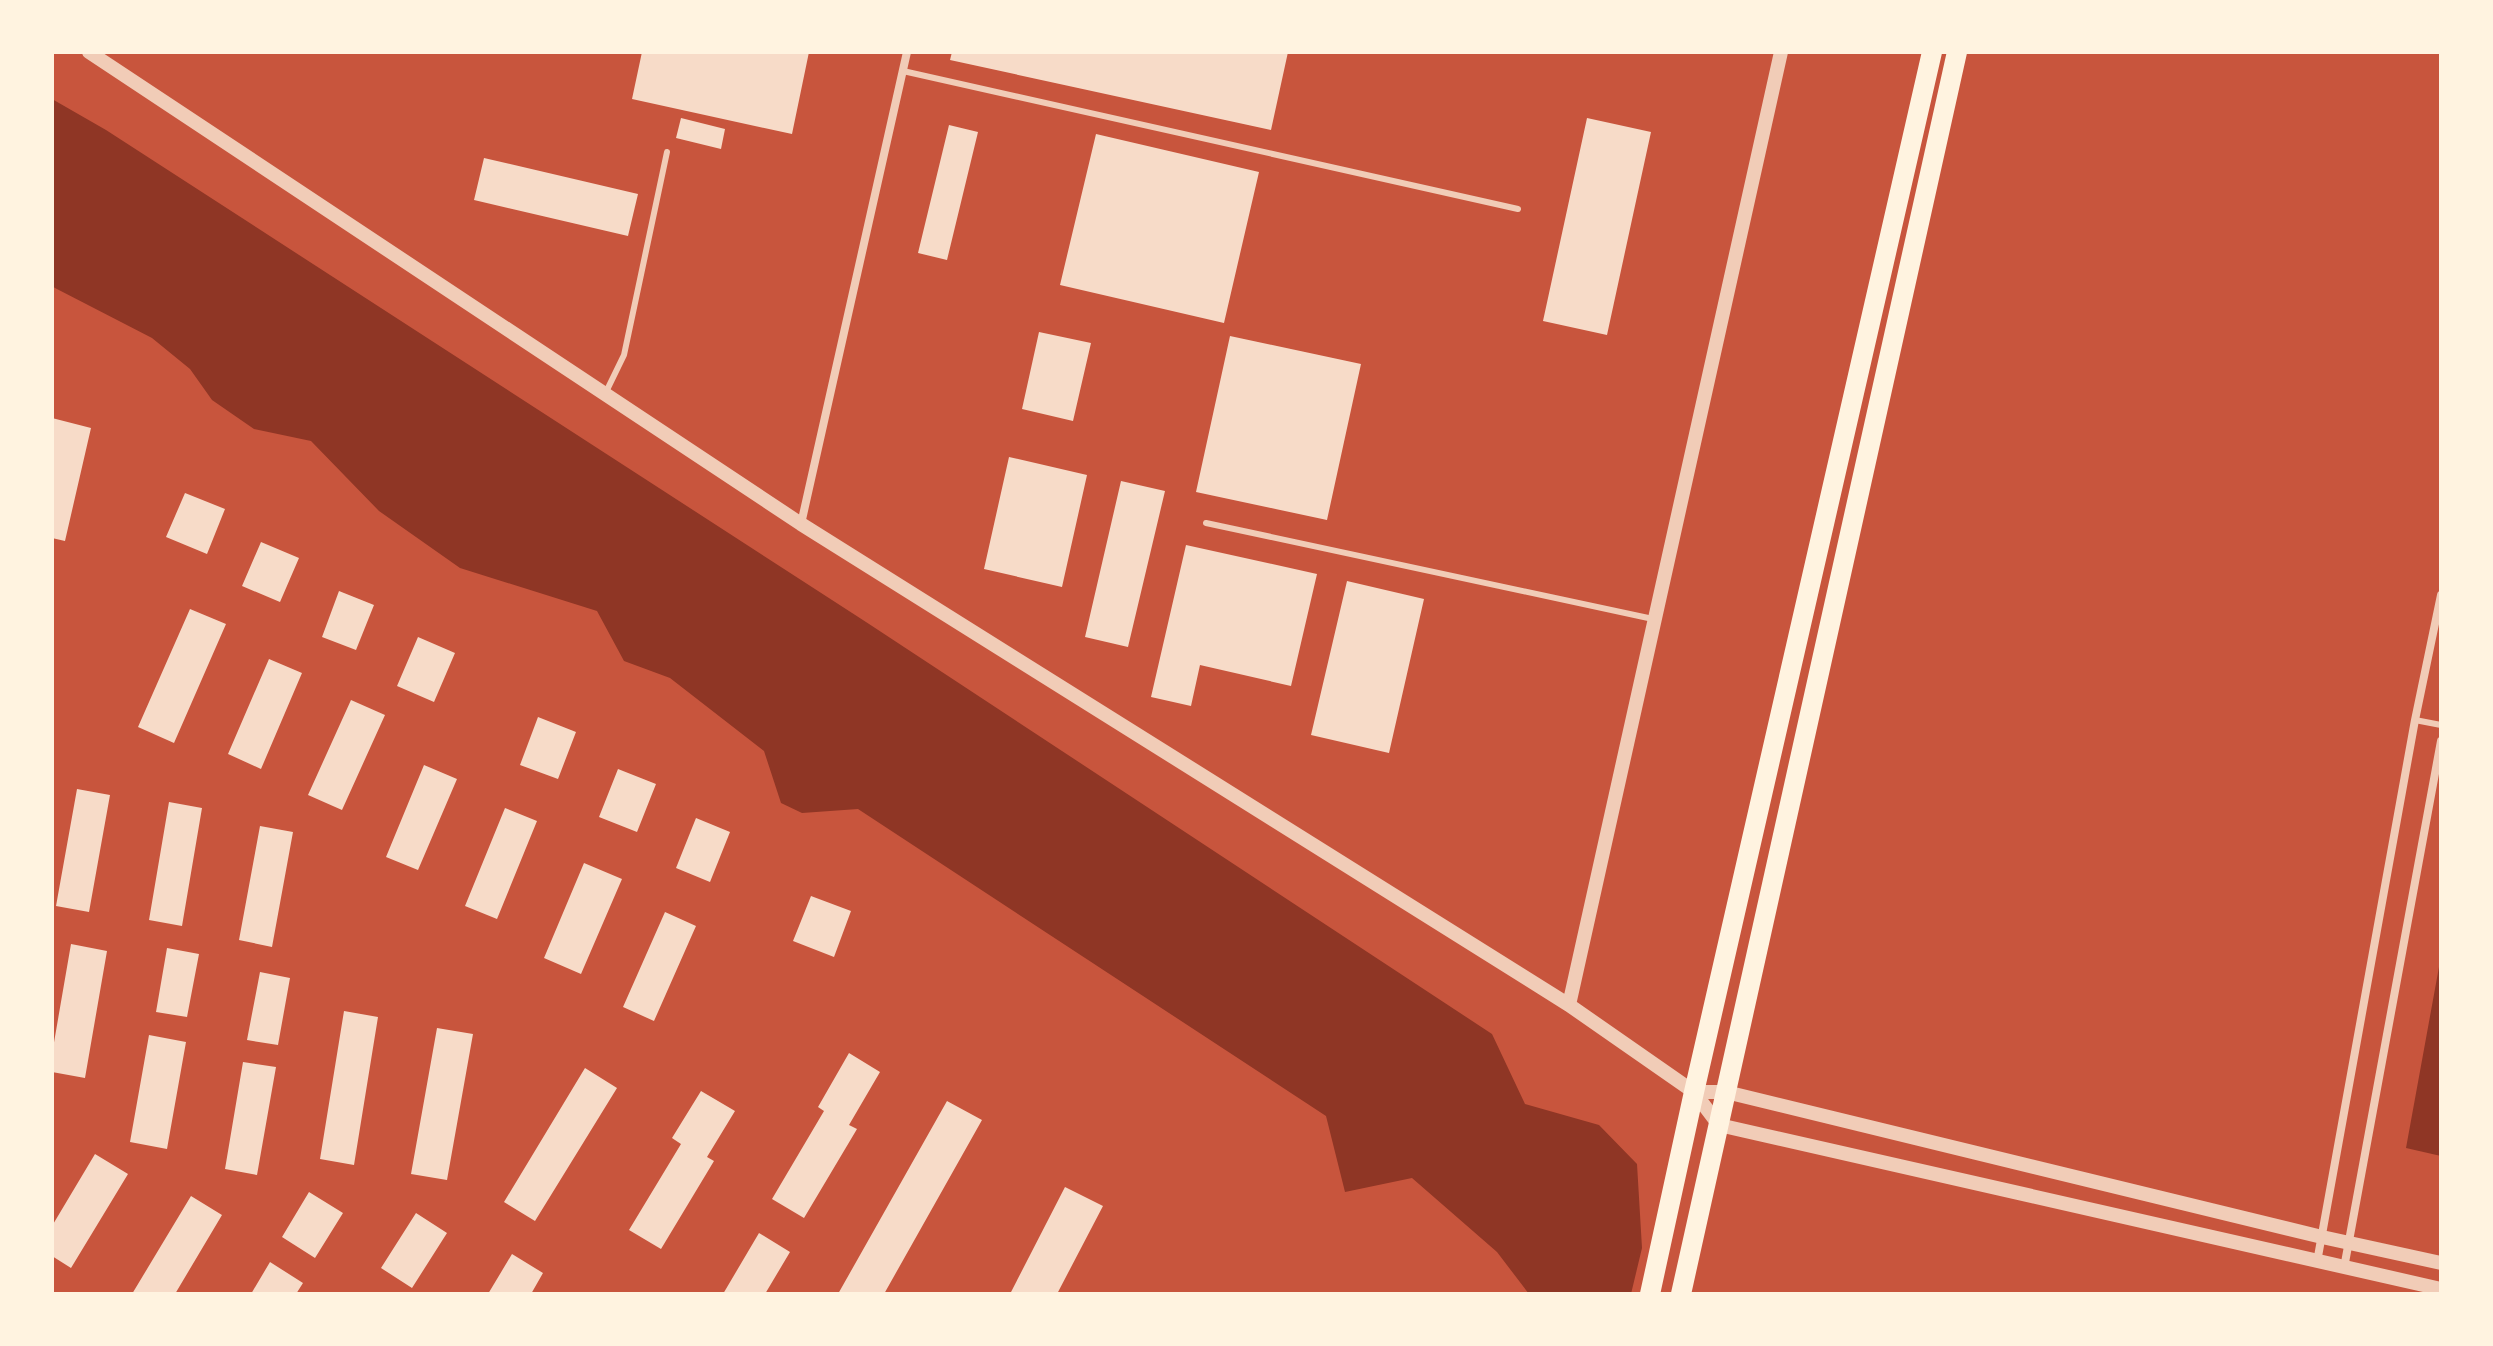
<svg xmlns="http://www.w3.org/2000/svg" width="2493" height="1346" font-family="Lora,serif">
<style>
.water{fill:#8f3625}
.building{fill:#f7dbc8}
.lines{fill:none;stroke-linecap:round;stroke-linejoin:round}
.service{stroke:#f1ccb7;stroke-width:6}
.minor{stroke:#f1ccb7;stroke-width:8}
.tertiary{stroke:#f1ccb7;stroke-width:14}
.primary{stroke:#fff3e0;stroke-width:20}
</style>
<rect width="100%" height="100%" fill="#c8553d"/>
<path class="water" d="M52,99L106,130L866,622L1492,1034L1525,1104L1599,1125L1637,1164L1642,1248L1631,1294H1529L1497,1252L1412,1178L1345,1192L1326,1116L858,809L802,813L781,803L764,751L670,678L624,661L597,611L460,568L379,511L311,441L254,429L212,400L190,369L152,338L55,288L52,286Z
M2441,956V1156L2406,1148Z"/>
<path class="building" d="M642,52H809L792,134L632,99Z
M952,52H1288L1271,130L950,60Z
M681,118L725,129L721,149L676,138Z
M1587,118L1651,132L1607,335L1543,321Z
M949,125L978,132L947,260L918,253Z
M1096,134L1259,172L1224,323L1060,285Z
M484,158L638,194L628,236L474,200Z
M1039,332L1091,343L1073,421L1022,409Z
M1230,336L1361,364L1327,520L1196,492Z
M52,418L91,428L65,541L52,538Z
M1009,457L1087,475L1062,587L984,569Z
M1121,481L1165,491L1128,647L1085,637Z
M185,493L225,509L207,554L166,537Z
M261,542L299,558L280,602L242,586Z
M1186,545L1317,574L1291,686L1200,665L1191,706L1151,697Z
M1347,581L1424,599L1389,753L1311,735Z
M339,591L374,605L356,650L322,637Z
M190,609L226,624L174,743L138,727Z
M418,637L455,653L434,702L397,686Z
M269,659L302,673L261,769L228,754Z
M351,700L385,715L342,810L308,795Z
M538,717L576,732L558,779L520,765Z
M424,765L457,779L418,870L386,857Z
M618,769L656,784L637,832L599,817Z
M77,789L110,795L89,912L56,906Z
M169,802L202,808L182,926L149,920Z
M505,808L537,821L497,919L465,906Z
M696,818L730,832L710,882L676,868Z
M260,826L293,832L272,947L239,940Z
M584,863L622,879L581,974L544,958Z
M811,896L851,911L834,957L793,941Z
M665,912L696,926L654,1021L623,1007Z
M71,944L107,951L85,1078L52,1072V1054Z
M167,948L199,954L187,1017L156,1012Z
M260,972L290,978L278,1045L247,1040Z
M344,1011L378,1017L354,1165L320,1159Z
M437,1028L473,1034L447,1180L411,1174Z
M149,1035L186,1042L167,1149L130,1142Z
M849,1053L880,1072L849,1125L857,1129L804,1218L772,1199L824,1111L818,1107Z
M243,1062L276,1067L257,1175L225,1169Z
M585,1068L617,1088L535,1221L504,1202Z
M701,1091L735,1111L707,1157L714,1161L661,1249L629,1230L681,1144L672,1138Z
M947,1101L982,1120L884,1294H838Z
M95,1154L128,1174L71,1268L52,1256V1226Z
M1065,1187L1103,1206L1057,1294H1010Z
M309,1192L343,1213L315,1258L282,1237Z
M191,1196L222,1215L175,1294H132Z
M416,1213L447,1233L412,1288L381,1268Z
M759,1233L790,1252L765,1294H723Z
M512,1254L543,1273L531,1294H488Z
M270,1262L303,1283L296,1294H251Z"/>
<g class="lines">
<path class="service" d="M903,71L1518,209
M606,392L624,355L667,152
M1206,523L1653,619
M2415,720L2441,725"/>
<path class="minor" d="M801,524L907,52
M2317,1262L2415,720L2441,595
M2344,1268L2441,741"/>
<path class="tertiary" d="M89,52L801,524L1569,1005L1694,1092L1719,1125L2441,1289
M1569,1005L1781,52
M1694,1092H1726L2322,1237L2441,1263"/>
<path class="primary" d="M1650,1294L1694,1092L1932,52
M1681,1294L1957,52"/>
</g>
<rect width="2493" height="1346" fill="none" stroke="#fff3e0" stroke-width="108"/>
</svg>
